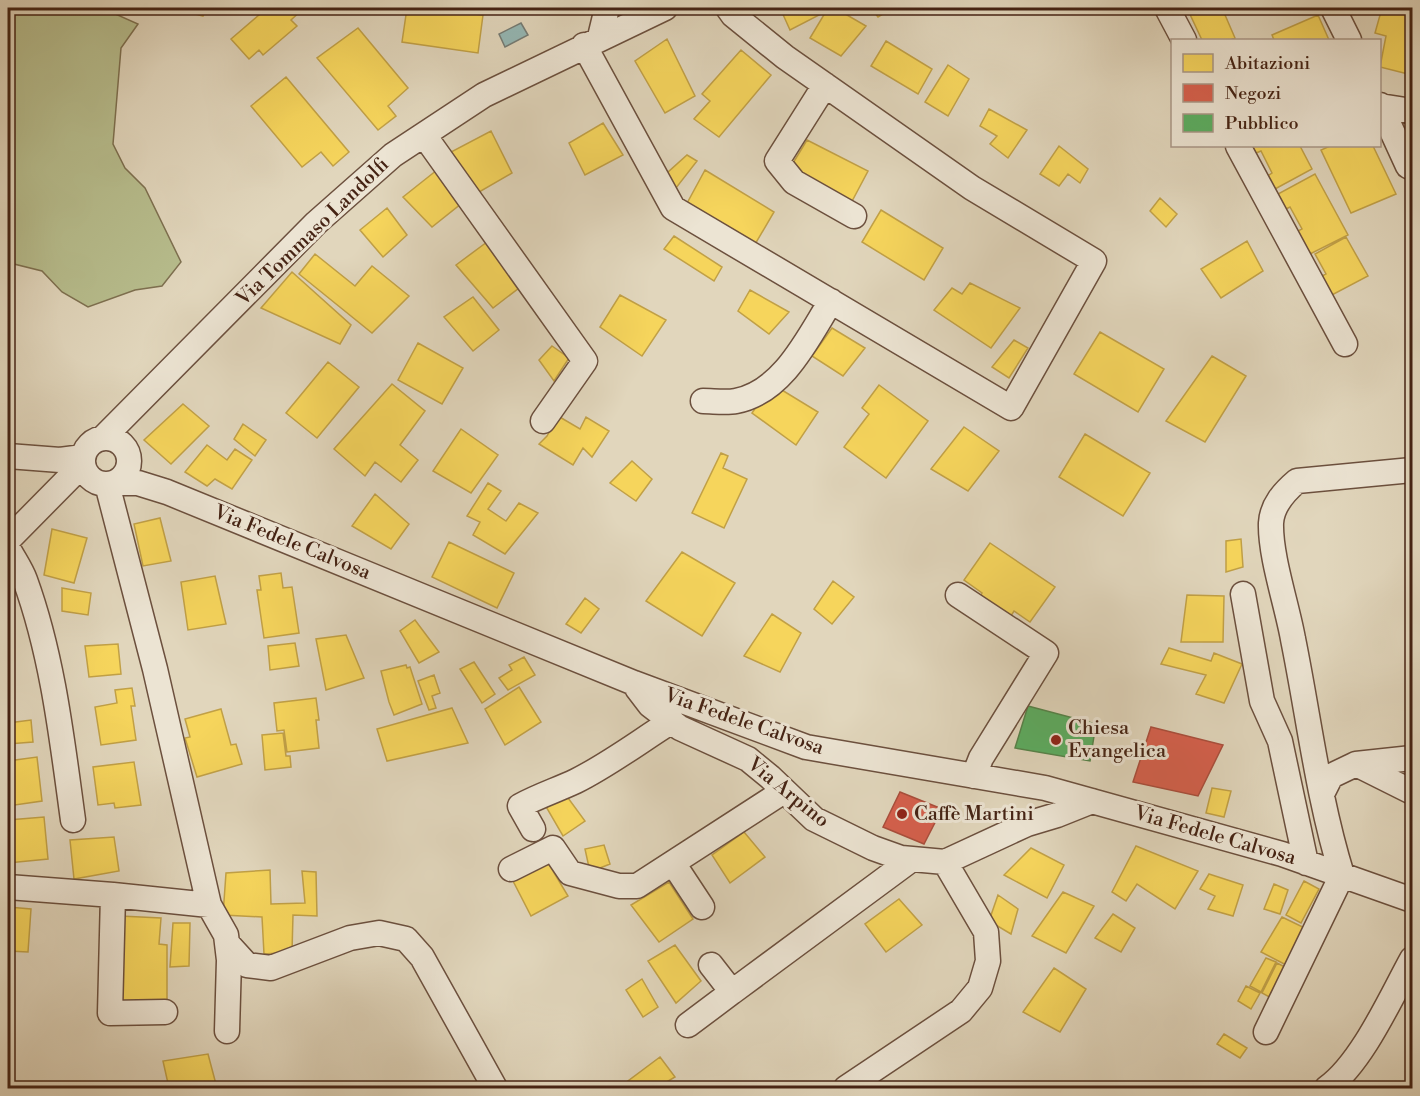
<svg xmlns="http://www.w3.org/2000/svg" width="1420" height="1096" font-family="'Libre Bodoni',serif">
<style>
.green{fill:#b7bd8d;stroke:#7e7050;stroke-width:1.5}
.water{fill:#95b8b5;stroke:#757c75;stroke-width:1.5}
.homes{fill:#f6d55c;stroke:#c1a046;stroke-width:1.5}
.shops{fill:#d6604d;stroke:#aa4e3c;stroke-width:1.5}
.public{fill:#5aae61;stroke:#54844a;stroke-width:1.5}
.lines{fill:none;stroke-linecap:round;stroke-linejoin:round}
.minor-casing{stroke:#6c503e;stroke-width:27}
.minor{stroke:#ece4d3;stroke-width:24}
.poi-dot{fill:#8f2418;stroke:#ece4d3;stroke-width:2}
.labels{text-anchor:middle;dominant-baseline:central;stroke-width:6;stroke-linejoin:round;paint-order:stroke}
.street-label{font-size:20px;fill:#452314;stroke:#ece4d3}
.poi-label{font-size:20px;fill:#452314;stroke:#ece4d3;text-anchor:start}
</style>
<rect width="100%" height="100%" fill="#e1d6bc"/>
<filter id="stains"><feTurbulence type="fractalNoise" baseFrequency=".00333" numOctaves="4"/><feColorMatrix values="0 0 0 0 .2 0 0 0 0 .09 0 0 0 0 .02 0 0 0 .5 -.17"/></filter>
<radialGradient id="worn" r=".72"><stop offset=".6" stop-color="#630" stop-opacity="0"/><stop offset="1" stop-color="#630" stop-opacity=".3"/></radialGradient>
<path class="green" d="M8,8H102L138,24L121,48L113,144L125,168L145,188L181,262L162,286L135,290L88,307L62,292L42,271L14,264L8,258Z"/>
<path class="water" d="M521,23L528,35L505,47L499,34Z"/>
<path class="homes" d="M173,8H206L203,16Z
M267,8H304L291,20L297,26L263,55L259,50L249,59L231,39Z
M407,8H425L483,15L478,53L402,42Z
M786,8H823L825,12L790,30L781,10Z
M828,8H835L866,26L841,56L810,38Z
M871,8H893L878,17Z
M1187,8H1222L1235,38L1230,40H1202Z
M1382,8H1412V75L1380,67L1386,36L1375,33Z
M1318,15L1329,40H1274L1272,35Z
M358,28L408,88L388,106L396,116L378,130L317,58Z
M667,39L695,96L665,113L635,61Z
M886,41L932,69L918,94L871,66Z
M741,50L771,75L719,137L694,119L710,101L702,94Z
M948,65L969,79L948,116L925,102Z
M286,77L349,152L333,166L321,152L302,167L251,106Z
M989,109L1027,130L1008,158L990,144L997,136L980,126Z
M603,123L623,155L585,175L569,143Z
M491,131L512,173L474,195L451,152Z
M807,140L868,171L850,205L790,168Z
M1059,146L1088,169L1080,183L1068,174L1059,186L1040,174Z
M1252,146H1300L1312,169L1275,189L1266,177L1272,173L1261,151L1256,153Z
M1330,146H1373L1396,194L1351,213L1321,150Z
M687,155L697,161L676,188L667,173Z
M437,170L462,203L432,227L403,197Z
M705,170L774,212L754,246L685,207Z
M1315,174L1348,235L1308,255L1296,232L1302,229L1290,207L1286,209L1278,194Z
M1160,198L1177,214L1166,227L1150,211Z
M387,208L407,235L383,257L360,230Z
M881,210L943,248L924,280L862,242Z
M674,236L722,267L714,281L664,249Z
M1346,237L1368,276L1330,296L1320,277L1326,274L1315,254Z
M1247,241L1263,271L1221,298L1201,269Z
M487,242L519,288L493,308L456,265Z
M315,254L355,286L372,266L409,296L372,333L299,274Z
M292,272L351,325L340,344L261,308Z
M970,283L1020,308L991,348L934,310L952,288L962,294Z
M750,290L789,312L769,334L738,311Z
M620,295L666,320L642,356L600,327Z
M473,297L499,330L473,351L444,317Z
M832,328L865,348L843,376L812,356Z
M1100,332L1164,369L1138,412L1074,374Z
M1014,340L1028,348L1009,378L992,367Z
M418,343L463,368L442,404L398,380Z
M552,346L569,358L554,381L539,360Z
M1212,356L1246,376L1205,442L1166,421Z
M328,362L359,387L317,438L286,413Z
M392,384L425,411L400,445L418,460L401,482L375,462L365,476L334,449Z
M772,384L818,412L796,445L752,413Z
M879,385L928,421L886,478L844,447L869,414L862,408Z
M183,404L209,426L171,464L144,440Z
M558,416L580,429L586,417L609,431L592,457L583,448L573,465L539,444L547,436Z
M243,424L266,440L255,456L234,439Z
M964,427L999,451L968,491L931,469Z
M461,429L498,455L471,493L433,471Z
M1085,434L1150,473L1123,516L1059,477Z
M207,445L227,460L235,449L252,460L232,489L215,479L207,486L185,472Z
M721,453L728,456L723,468L747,479L724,528L692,513Z
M632,461L652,479L636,501L610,483Z
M488,483L501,491L488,509L506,521L519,503L538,513L505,554L473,535L480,522L467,516Z
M375,494L409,524L391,549L352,526Z
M160,518L171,561L143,566L134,524Z
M52,529L87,538L74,583L44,575Z
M1241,539L1243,567L1226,572V541Z
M449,542L514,573L497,608L432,577Z
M990,543L1055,587L1030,622L1014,611L1009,619L979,599L982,593L964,580Z
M682,552L735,583L702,636L646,601Z
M281,573L283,588L292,587L299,633L264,638L257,590H261L259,576Z
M215,576L226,624L188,630L181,582Z
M833,581L854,597L832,624L814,609Z
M62,588L91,593L88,615L62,611Z
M1187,595L1224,596L1223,642H1181Z
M585,598L599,609L581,633L566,624Z
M772,614L801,633L780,672L744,656Z
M415,620L439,652L419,663L400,631Z
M346,635L364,678L326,690L316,639Z
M295,643L299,666L270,670L268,646Z
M118,644L121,674L89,677L85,646Z
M1169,648L1211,661L1214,653L1242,664L1224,703L1196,694L1206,675L1161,664Z
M524,657L535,675L508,690L499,678L512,670L509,665Z
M474,662L495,694L482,703L460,669Z
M406,665L407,668L410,667L422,704L394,715L389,702L381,671Z
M434,675L440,693L432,696L436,708L429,710L418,681Z
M519,687L541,722L505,745L485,709Z
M132,688L135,706H131L136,740L101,745L95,707L117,703L115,690Z
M316,698L319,720H316L319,748L287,752L284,730L277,731L274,703Z
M452,708L468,743L387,761L377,729Z
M221,709L231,745L236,744L242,764L197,777L185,738L190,737L185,719Z
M31,720L33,742L8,744V723Z
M283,733L286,756H290L291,767L265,770L262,735Z
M37,757L42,801L8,806V761Z
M134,762L141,805L115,808L114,803L98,805L93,767Z
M560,787L585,821L563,836L541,798Z
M1212,788L1231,791L1224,817L1206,813Z
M44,817L48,859L8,863V820Z
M744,832L765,857L730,883L712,855Z
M114,837L119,871L74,879L70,840Z
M604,845L610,864L590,872L585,849Z
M1136,846L1198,871L1175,909L1137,884L1126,901L1112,892Z
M1031,848L1064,865L1047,898L1004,875Z
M547,861L568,896L531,916L511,877Z
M270,870L271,904L305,903L302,871L316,872L317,916L293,915L292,952L264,954L262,917L223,915L226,873Z
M1209,874L1243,885L1233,916L1208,909L1215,896L1200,889Z
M1304,881L1319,889L1301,923L1286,915Z
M669,882L693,919L659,942L631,905Z
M1274,884L1288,890L1280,914L1264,909Z
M1063,892L1094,906L1066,953L1032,936Z
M998,895L1018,909L1011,934L989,921Z
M899,899L922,925L886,952L865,924Z
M8,907L31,909L28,952L8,951Z
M1113,914L1135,928L1121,952L1095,938Z
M120,916L161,918L159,944L167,945V1004L118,1003Z
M1282,917L1311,931L1290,967L1261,952Z
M173,923H190L189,966L170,967Z
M675,945L701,981L676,1003L648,961Z
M1266,958L1276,962L1261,992L1250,986Z
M1277,963L1291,970L1275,1000L1262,993Z
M1054,968L1086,989L1060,1032L1023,1012Z
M642,979L658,1007L643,1017L626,990Z
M1246,986L1260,993L1251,1009L1238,1001Z
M1224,1034L1247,1048L1240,1058L1217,1044Z
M208,1054L217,1088H169L163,1061Z
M660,1057L675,1077L663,1084L665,1088H627L624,1084Z"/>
<path class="shops" d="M1151,727L1223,745L1198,796L1133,782Z
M900,792L942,809L924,844L883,827Z"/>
<path class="public" d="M1028,706L1096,724L1090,761L1015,748Z"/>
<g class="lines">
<g class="minor-casing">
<path id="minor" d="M1167,8L1184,40
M1333,8L1349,40
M600,37L607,8
M584,45L673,208L1011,408L1094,261L972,188L785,57L733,15L728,8
M825,85L777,161L794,182L854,216
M1380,105L1408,166L1412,168
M1380,106L1412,111
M424,135L585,361L543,421
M1238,146L1345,344
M703,401C713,401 726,403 736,401C783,392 808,338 831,301
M104,437L316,223L393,155L484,95L665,8
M83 461a23 23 0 1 1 46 0a23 23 0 1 1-46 0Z
M8,456L60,460L83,457
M113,483H138L167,492L634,683L806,747L1045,788L1282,854L1412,900
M107,484L155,669L209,905L226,935L229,960L227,1031
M8,540L83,464
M8,548C13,558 21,569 25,580C53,657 62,740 73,820
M1243,594L1262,701L1280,741L1306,863
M958,595L1046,653L981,758L974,776
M637,688L650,705L680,728L748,759L770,777L814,819L873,848L901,858L945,862L1027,824L1057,815L1092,801
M1356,764L1412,792
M1322,794L1331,776L1356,764L1412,758
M533,829L520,806C538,796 557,790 576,781C610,764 640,741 672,721
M673,863L702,907
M511,869L553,848L570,873L619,886H637L784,791
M8,887L113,895
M227,943L247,965L271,968L350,938L379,933L406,939L422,957L495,1088
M711,965L732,992L912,859
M165,1012L110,1013L113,895L209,905
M688,1025L732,992
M1266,1032L1342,875C1318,798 1309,718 1293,639C1287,605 1270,556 1271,523C1272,505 1284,492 1297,481L1412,470
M846,1088L961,1011L980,988L988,961L986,932L945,862
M1327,1088C1362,1063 1391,997 1412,959"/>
</g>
<use href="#minor" class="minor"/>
</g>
<g class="poi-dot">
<circle cx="1056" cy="740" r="6"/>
<circle cx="902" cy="814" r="6"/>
</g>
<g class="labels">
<g class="street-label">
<text transform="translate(313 232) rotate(-44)">Via Tommaso Landolfi</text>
<text transform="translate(292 543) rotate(22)">Via Fedele Calvosa</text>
<text transform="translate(744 722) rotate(19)">Via Fedele Calvosa</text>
<text transform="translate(788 793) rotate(39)">Via Arpino</text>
<text transform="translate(1215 836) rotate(16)">Via Fedele Calvosa</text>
</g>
<g class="poi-label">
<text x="1068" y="728">Chiesa<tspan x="1068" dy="23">Evangelica</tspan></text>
<text x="914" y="814">Caffè Martini</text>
</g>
</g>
<rect width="1420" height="1096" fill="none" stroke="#e1d6bc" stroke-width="30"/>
<rect x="9" y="9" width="1402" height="1078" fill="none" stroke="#452314" stroke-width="3"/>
<rect x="15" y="15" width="1390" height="1066" fill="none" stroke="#452314" stroke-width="1.5"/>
<rect x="1171" y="39" width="210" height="108" fill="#ece4d3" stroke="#a99787" stroke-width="1.5"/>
<rect x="1183" y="54" width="30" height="18" fill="#f6d55c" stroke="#a99787" stroke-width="1.5"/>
<text x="1225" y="69" font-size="18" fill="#452314">Abitazioni</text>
<rect x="1183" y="84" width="30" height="18" fill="#d6604d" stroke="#a99787" stroke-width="1.5"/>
<text x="1225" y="99" font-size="18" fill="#452314">Negozi</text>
<rect x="1183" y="114" width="30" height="18" fill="#5aae61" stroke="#a99787" stroke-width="1.5"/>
<text x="1225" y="129" font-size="18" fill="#452314">Pubblico</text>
<rect width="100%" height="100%" filter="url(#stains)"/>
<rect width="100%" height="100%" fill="url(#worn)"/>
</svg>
